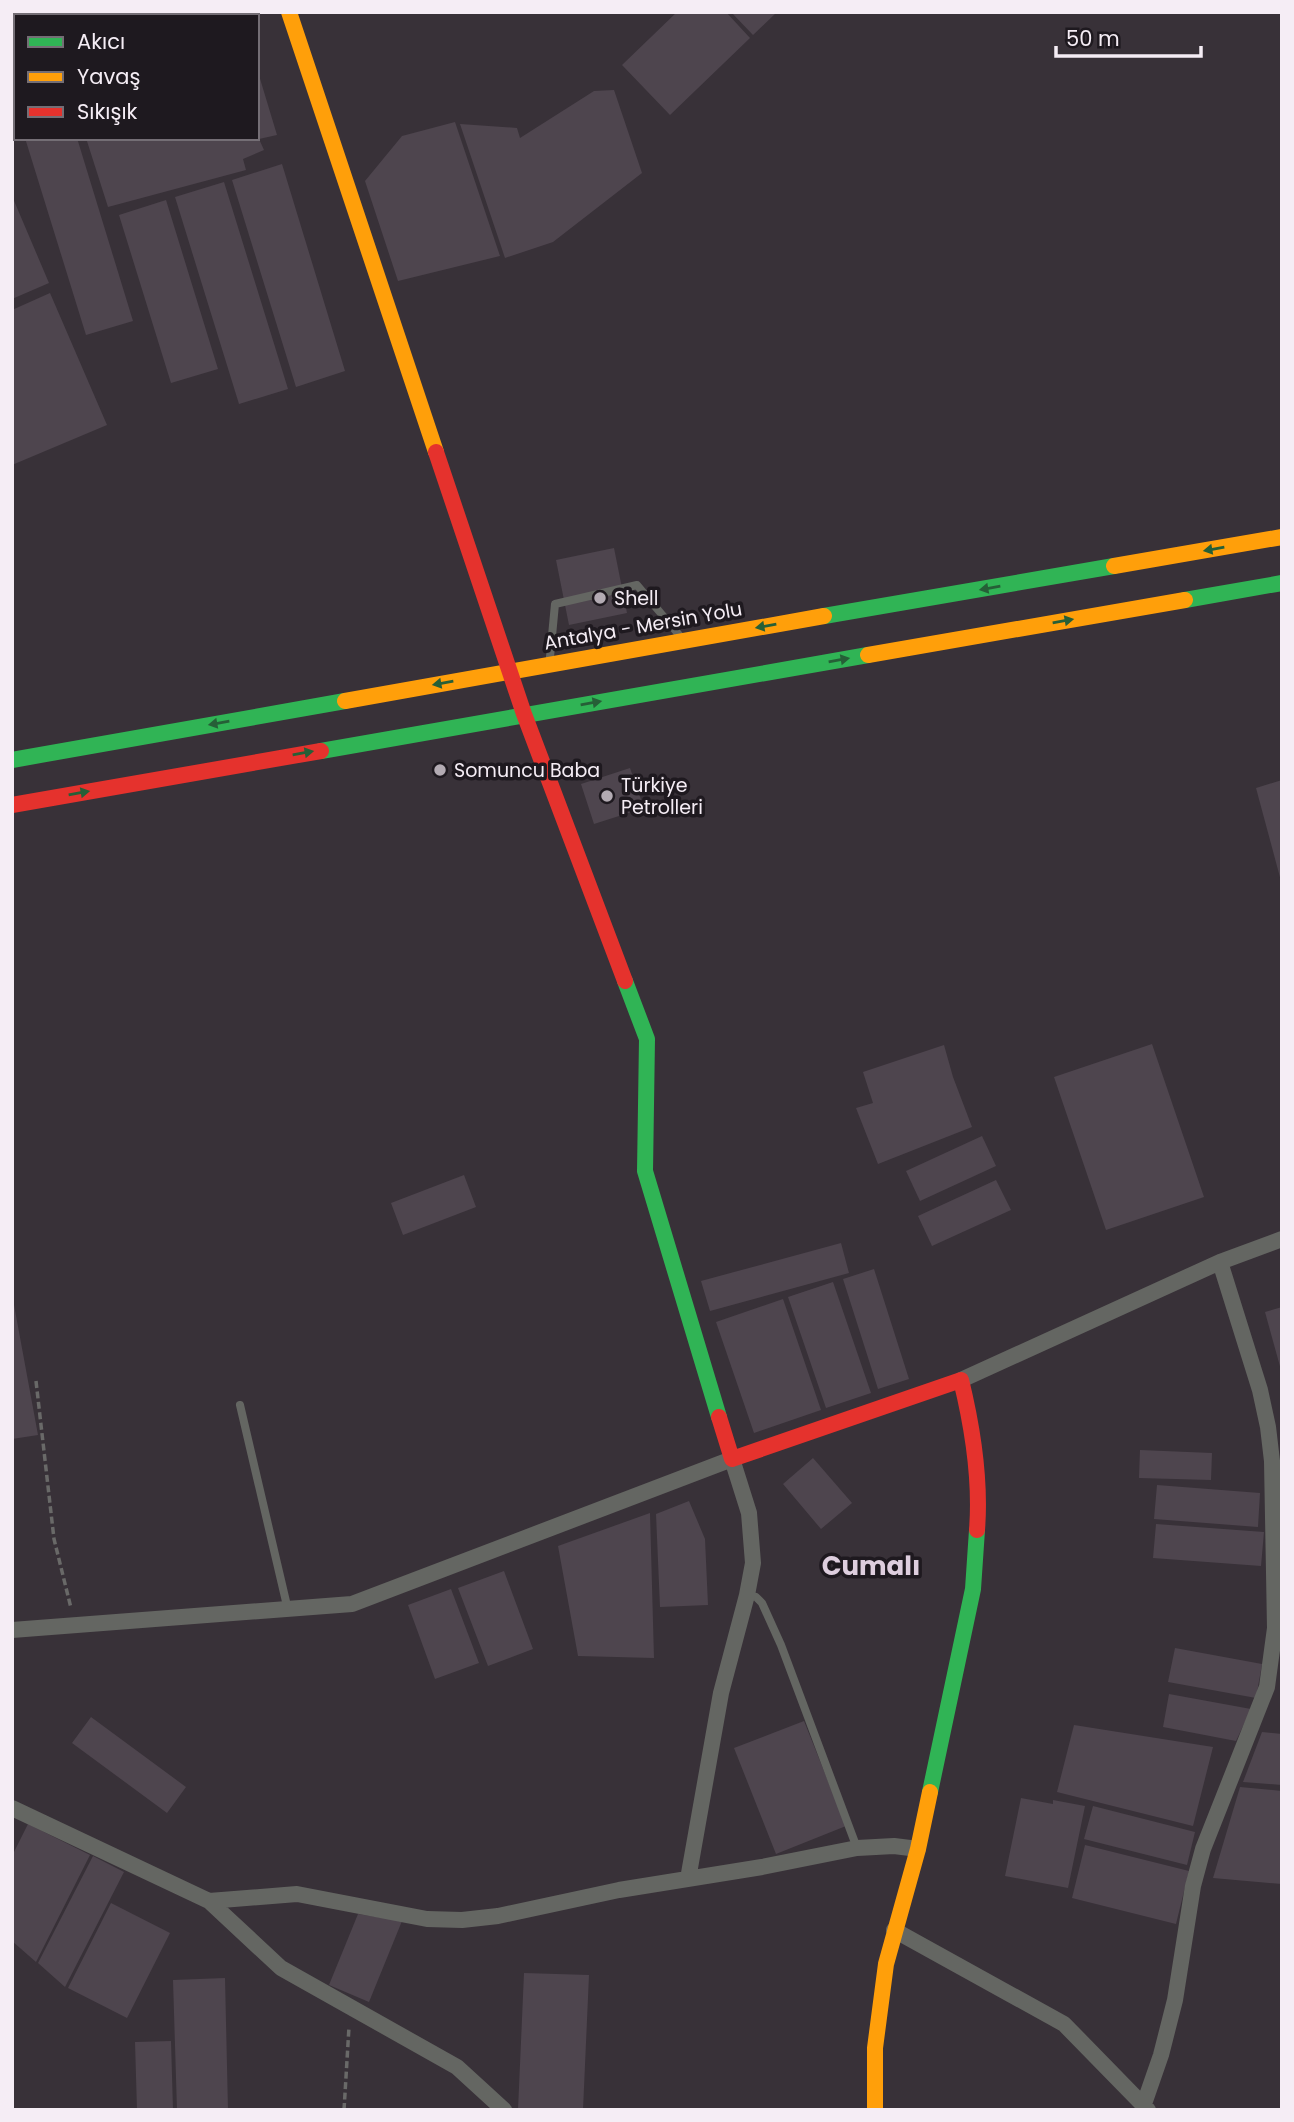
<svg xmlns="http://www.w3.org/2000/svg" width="1294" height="2122" font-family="Poppins,sans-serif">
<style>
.building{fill:#4e454e}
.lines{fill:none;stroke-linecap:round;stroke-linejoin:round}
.path{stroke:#696968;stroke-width:3.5;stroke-dasharray:7 3.5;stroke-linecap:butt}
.lane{stroke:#646662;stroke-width:8}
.street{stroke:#646662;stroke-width:16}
.fast{stroke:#30b455;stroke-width:16}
.slow{stroke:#ff9f0a;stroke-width:16}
.jam{stroke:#e5322d;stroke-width:16}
.oneway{fill:#265f37}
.poi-dot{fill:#b3abb3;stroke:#1e191f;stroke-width:2.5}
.labels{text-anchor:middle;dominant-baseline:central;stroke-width:7;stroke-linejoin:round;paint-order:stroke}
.poi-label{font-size:19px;fill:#f5edf5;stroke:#1e191f;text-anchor:start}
.street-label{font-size:19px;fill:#f5edf5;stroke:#1e191f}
.district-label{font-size:26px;font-weight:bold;fill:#decede;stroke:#1e191f}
</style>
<rect width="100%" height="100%" fill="#383138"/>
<path class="building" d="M47,12H240L241,16H48Z
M677,12H726L750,38L670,115L622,65Z
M731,12H777L753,35Z
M258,72L277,135L259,139L264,150L243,159L246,170L108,207L86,138H257Z
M614,90L642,173L553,242L505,258L460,124L517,128L520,138L594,91Z
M455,122L500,256L398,281L365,181L402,136Z
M25,138H77L133,321L86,335Z
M282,164L345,371L296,387L232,180Z
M224,182L288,389L239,404L175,197Z
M12,196L49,283L12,299Z
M166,200L218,369L171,383L119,215Z
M50,293L107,425L12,465V310Z
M614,548L627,613L569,625L556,560Z
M630,768L644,808L594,824L581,784Z
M1282,780V881H1281L1256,788Z
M1152,1044L1204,1197L1106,1230L1054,1077Z
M944,1045L953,1077L972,1127L878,1164L856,1108L873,1103L863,1072Z
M982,1136L996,1166L920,1201L906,1171Z
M464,1175L476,1207L403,1235L391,1203Z
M996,1180L1011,1210L932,1246L918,1216Z
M841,1243L849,1273L710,1311L701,1281Z
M874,1269L909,1379L878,1389L843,1279Z
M833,1282L871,1393L826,1408L788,1297Z
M12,1294L38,1435L12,1439Z
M783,1299L821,1410L754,1433L716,1322Z
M1282,1307V1370H1281L1265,1312Z
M1140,1450L1212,1453L1211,1480L1139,1478Z
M813,1458L852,1503L821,1529L783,1484Z
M1157,1485L1260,1493L1258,1527L1154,1519Z
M689,1501L705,1539L708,1605L660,1607L656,1514Z
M650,1513L654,1658L578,1656L558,1546Z
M1156,1524L1264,1532L1261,1566L1153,1558Z
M504,1571L533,1649L488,1666L458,1588Z
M451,1589L479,1663L435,1679L408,1605Z
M1175,1648L1262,1664L1256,1698L1168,1682Z
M1169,1694L1251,1709L1236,1741L1163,1727Z
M91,1717L186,1787L167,1813L72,1743Z
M804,1721L846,1826L776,1854L734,1748Z
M1074,1725L1213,1747L1193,1826L1057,1792Z
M1262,1732L1282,1734V1785L1243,1782Z
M1240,1787L1282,1791V1884L1213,1878Z
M1021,1798L1053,1804V1800L1085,1806L1068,1888L1005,1876Z
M1093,1806L1195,1832L1187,1865L1084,1839Z
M28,1824L90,1855L36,1962L12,1941V1856Z
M1085,1845L1189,1871L1176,1924L1072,1898Z
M93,1856L124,1872L65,1987L38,1963Z
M111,1903L170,1933L127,2018L68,1988Z
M358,1914L402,1921L369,2002L329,1985Z
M524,1973L589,1975L583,2110H518Z
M225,1978L228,2110H177L173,1980Z
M171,2041L173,2110H137L135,2042Z"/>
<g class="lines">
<path class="path" d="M36,1381L54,1539L71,1608
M344,2110L349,2027"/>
<path class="lane" d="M550,657L555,604L637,585L680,636
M240,1405L288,1610
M747,1595L756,1597L762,1603L781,1645L857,1848"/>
<path class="street" d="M961,1380L1220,1262L1282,1239
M12,1630L352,1604L732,1459L749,1513L753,1563L747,1595L721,1693L688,1879
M12,1808L209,1901L297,1894L427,1919L462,1920L498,1916L619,1890L762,1867L857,1848L894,1846L918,1849
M209,1901L281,1968L457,2067L504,2110
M894,1930L1064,2024L1148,2110
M1144,2104L1161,2055L1175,2000L1193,1886L1203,1849L1267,1687L1275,1628L1272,1461L1268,1427L1260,1390L1220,1262"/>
<path class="fast" d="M1185,600L1282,583
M824,616L1114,566
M321,751L868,655
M12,760L345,701
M625,981L647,1039L645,1171L719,1417
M930,1792L973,1589L977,1530"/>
<path class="slow" d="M289,12L436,452
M1114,566L1282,537
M868,655L1185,600
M345,701L824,616
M875,2110V2048L886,1964L918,1849L930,1792"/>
<path class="jam" d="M436,452L524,714L625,981
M12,805L321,751
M719,1417L732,1459L961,1380C973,1429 981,1479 977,1530"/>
</g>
<defs><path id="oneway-solid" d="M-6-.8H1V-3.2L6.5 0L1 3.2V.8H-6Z" transform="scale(1.75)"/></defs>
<g class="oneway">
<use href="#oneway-solid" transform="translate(1214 549) rotate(170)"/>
<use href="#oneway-solid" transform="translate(990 588) rotate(170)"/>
<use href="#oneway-solid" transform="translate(1063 621) rotate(-10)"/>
<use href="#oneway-solid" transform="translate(766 626) rotate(170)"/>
<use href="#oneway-solid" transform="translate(839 660) rotate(-10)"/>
<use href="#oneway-solid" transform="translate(443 683) rotate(170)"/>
<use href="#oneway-solid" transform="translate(591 703) rotate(-10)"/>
<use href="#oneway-solid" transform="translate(219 723) rotate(170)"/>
<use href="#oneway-solid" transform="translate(303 753) rotate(-10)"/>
<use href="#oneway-solid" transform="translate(79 793) rotate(-10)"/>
</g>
<g class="poi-dot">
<circle cx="600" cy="598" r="7"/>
<circle cx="440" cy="770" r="7"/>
<circle cx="607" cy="796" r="7"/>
</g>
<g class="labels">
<g class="poi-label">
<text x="614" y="598">Shell</text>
<text x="454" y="770">Somuncu Baba</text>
<text x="621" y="785">Türkiye<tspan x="621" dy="22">Petrolleri</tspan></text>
</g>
<g class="street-label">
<text transform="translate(643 626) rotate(-10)">Antalya - Mersin Yolu</text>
</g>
<g class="district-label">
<text x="871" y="1566">Cumalı</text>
</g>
</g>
<rect width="1294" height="2122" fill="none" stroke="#f5edf5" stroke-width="28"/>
<rect x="14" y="14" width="245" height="126" fill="#1e191f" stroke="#746e75" stroke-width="2"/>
<rect x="28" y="37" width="35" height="10" fill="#30b455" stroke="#746e75" stroke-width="2"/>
<text x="77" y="49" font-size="21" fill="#f5edf5">Akıcı</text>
<rect x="28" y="72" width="35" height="10" fill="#ff9f0a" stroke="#746e75" stroke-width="2"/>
<text x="77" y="84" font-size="21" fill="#f5edf5">Yavaş</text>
<rect x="28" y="107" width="35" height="10" fill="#e5322d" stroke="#746e75" stroke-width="2"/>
<text x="77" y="119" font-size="21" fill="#f5edf5">Sıkışık</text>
<path d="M1056 46v10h145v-10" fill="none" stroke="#f5edf5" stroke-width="3.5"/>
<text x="1066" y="46" font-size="21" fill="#f5edf5" stroke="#1e191f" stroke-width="5" paint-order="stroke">50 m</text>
</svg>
